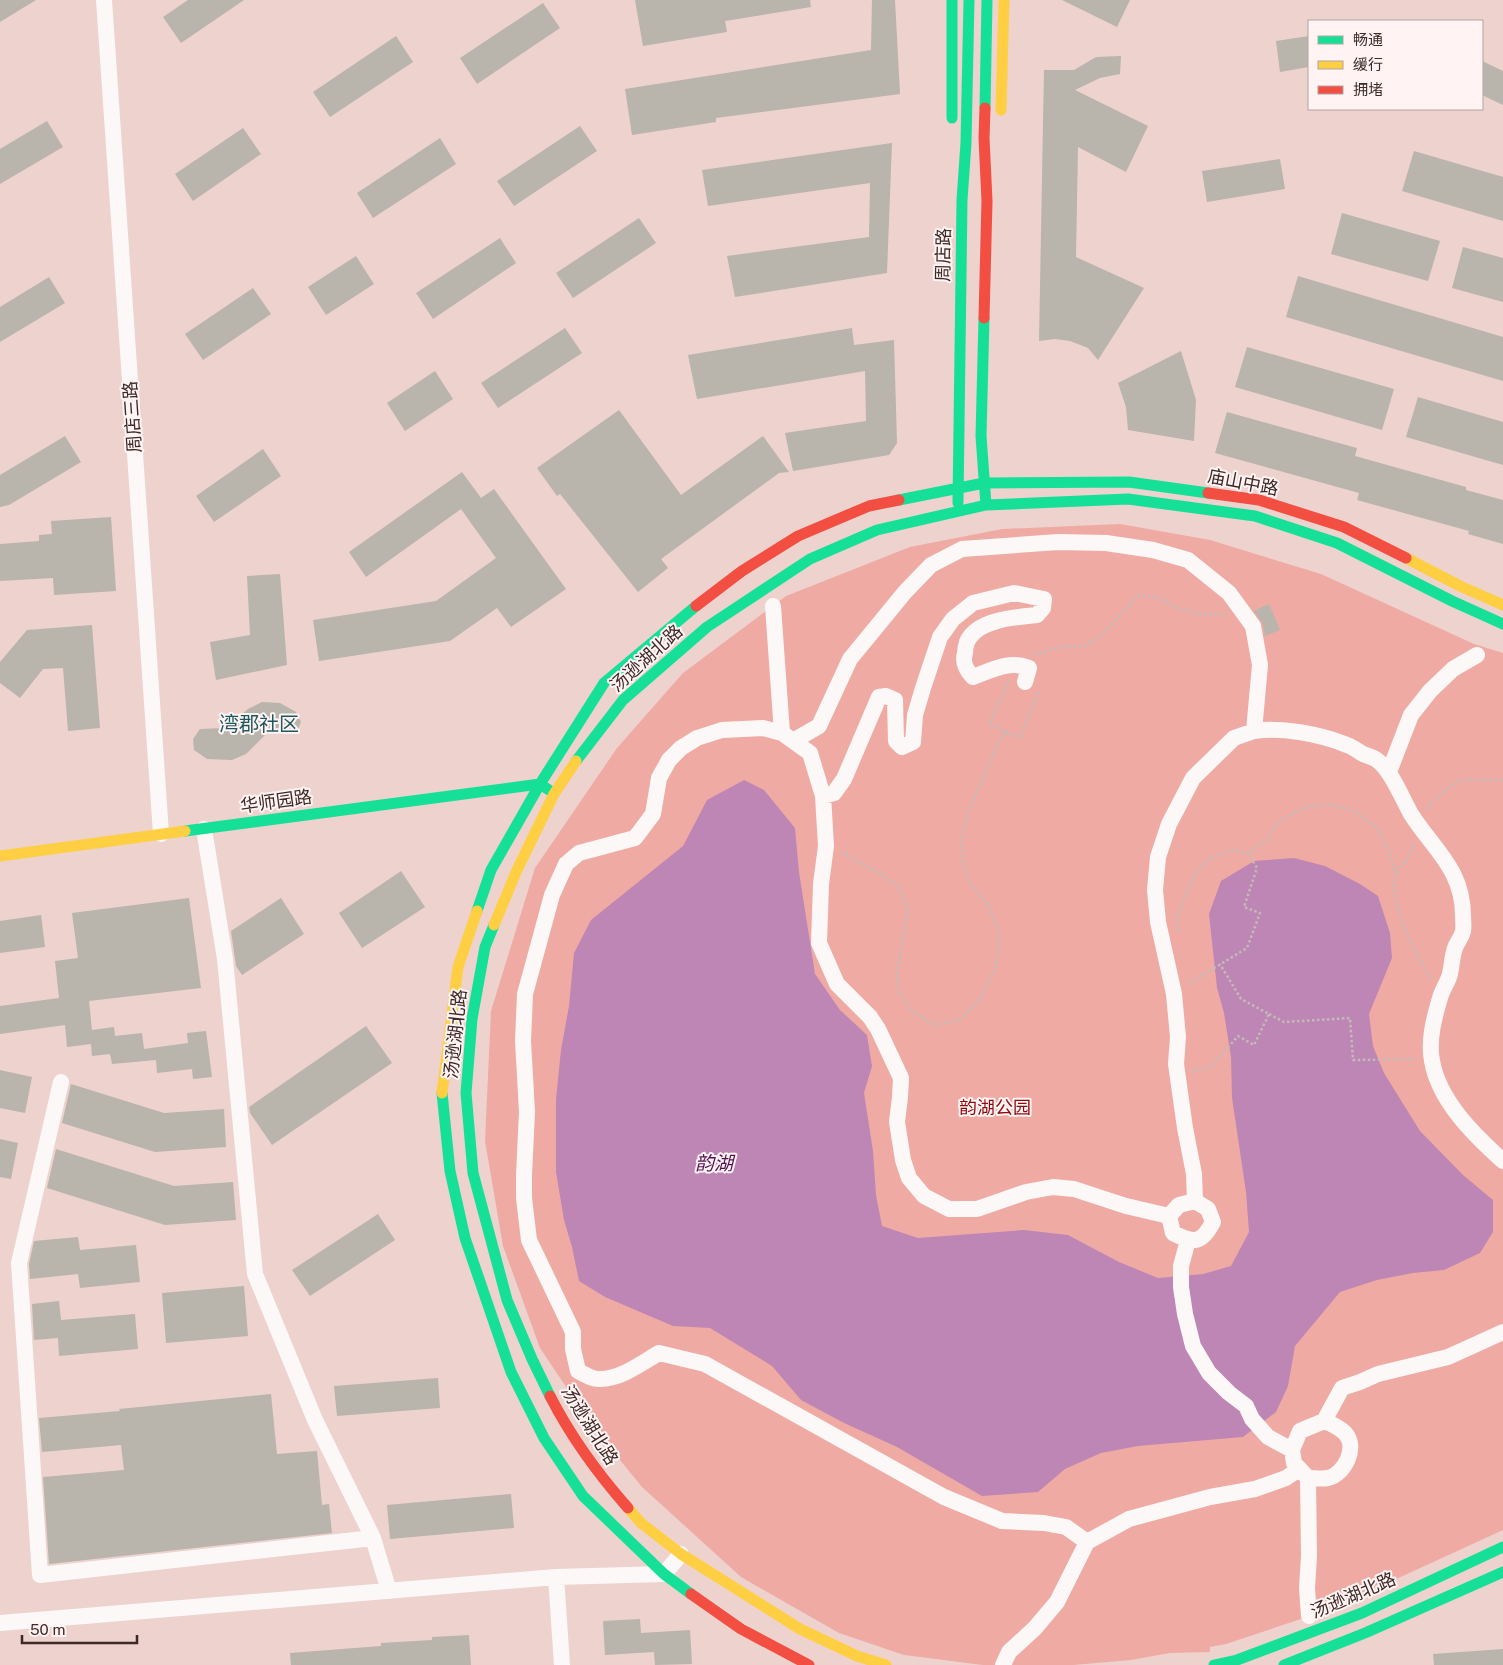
<svg xmlns="http://www.w3.org/2000/svg" width="1503" height="1665" font-family="'Public Sans','Noto Sans SC',sans-serif">
<style>
.green{fill:#efaba3}
.water{fill:#be86b4}
.building{fill:#b9b4ac}
.lines{fill:none;stroke-linecap:round;stroke-linejoin:round}
.path{stroke:#c4bab7;stroke-width:2.5;stroke-dasharray:2.5 2.5;stroke-linecap:butt}
.street{stroke:#fcf8f8;stroke-width:16}
.fast{stroke:#16e098;stroke-width:11}
.slow{stroke:#ffcf43;stroke-width:11}
.jam{stroke:#f24e42;stroke-width:11}
.labels{text-anchor:middle;dominant-baseline:central;stroke-width:4;stroke-linejoin:round;paint-order:stroke}
.street-label{font-size:18px;fill:#3d2a27;stroke:#fff4f3}
.park-label{font-size:18px;fill:#8a0a0f;stroke:#fff4f3}
.water-label{font-size:19px;font-style:italic;fill:#511052;stroke:#fff4f3}
.quarter-label{font-size:20px;fill:#1e585f;stroke:#fff4f3}
</style>
<rect width="100%" height="100%" fill="#edd2ce"/>
<path class="green" d="M1120,524L1210,540L1321,574L1474,644L1503,653V1530L1331,1609L1226,1644L1210,1647V1652L1170,1653L1131,1660L1073,1665H983L904,1655L839,1633L741,1577L642,1487L593,1427L540,1348L503,1246L485,1141L491,1011L535,868L617,748L683,673L786,596L910,547L1002,529Z"/>
<path class="water" d="M744,780L764,790L795,828L799,872L815,974L840,1010L867,1035L872,1066L864,1093L873,1151L876,1195L882,1226L918,1238L1024,1230L1068,1235L1119,1262L1158,1278L1203,1274L1231,1266L1249,1232L1246,1192L1232,1098L1231,1057L1224,1013L1217,988L1209,914L1221,881L1254,861L1294,858L1325,866L1360,884L1378,896L1390,933L1392,958L1369,1014L1373,1046L1384,1073L1420,1131L1463,1175L1493,1200V1232L1480,1253L1444,1270L1413,1273L1377,1280L1340,1292L1295,1346L1288,1386L1276,1412L1243,1437L1138,1446L1101,1453L1065,1469L1038,1492L982,1496L897,1447L844,1423L801,1400L772,1366L710,1328L673,1326L605,1297L579,1281L572,1247L564,1220L556,1172V1099L561,1050L569,1006L574,953L591,920L683,846L707,800Z"/>
<path class="building" d="M0,0H36L0,22Z
M188,0H244L181,43L163,17Z
M635,0H810L811,7L725,21L727,32L643,46Z
M872,0H895L900,94L716,118V122L632,135L625,89L871,50Z
M1062,0H1130L1117,27Z
M543,3L560,28L477,84L460,58Z
M396,36L413,62L330,117L313,92Z
M1309,36V67L1280,72L1276,41Z
M1121,56L1120,74L1100,78L1075,90L1148,126L1126,172L1078,147L1076,257L1144,288L1098,360L1088,348L1070,341L1055,339L1039,341L1044,70H1074L1096,57Z
M1482,61L1503,71V105L1482,95Z
M47,121L63,147L0,184V149Z
M580,126L597,151L514,206L497,181Z
M243,128L261,154L193,201L175,174Z
M440,138L456,164L373,218L357,193Z
M892,143L887,273L735,297L727,256L869,237L870,183L708,206L702,170Z
M1414,151L1503,177V221L1402,191Z
M1280,159L1285,189L1207,202L1202,171Z
M1342,213L1440,241L1428,281L1331,254Z
M639,218L656,243L573,298L556,273Z
M500,238L516,263L433,319L416,293Z
M1463,247L1503,258V302L1452,288Z
M356,256L374,284L326,315L308,287Z
M1298,276L1503,337V381L1286,317Z
M49,277L65,303L0,342V307Z
M253,288L271,314L203,360L185,334Z
M565,328L582,353L498,408L481,383Z
M852,328L854,345L894,340L897,443L889,455L793,471L785,433L866,421L865,371L697,399L688,355Z
M1247,347L1394,389L1382,430L1235,387Z
M1181,351L1196,400L1194,441L1128,430L1126,407L1118,383Z
M435,371L453,399L405,431L387,403Z
M1418,397L1503,422V465L1406,437Z
M619,410L681,495L763,436L789,472L779,473L661,559L668,568L638,592L560,494L557,496L537,468Z
M1227,412L1357,448L1355,456L1466,487V490L1503,500V544L1468,534L1469,531L1357,500L1359,493L1215,453Z
M65,436L81,462L9,505L0,507V475Z
M263,449L281,476L214,522L196,496Z
M462,472L481,498L494,489L566,589L511,627L497,608L450,641L319,661L313,620L436,601L496,558L461,509L366,577L349,552Z
M111,517L116,591L54,595L53,578L0,581V544L39,541V535L52,534L51,521Z
M280,574L287,665L216,680L210,642L250,635L247,576Z
M1269,604L1280,630L1265,636L1263,624L1254,611Z
M92,625L100,728L68,731L63,668L43,669L20,698L0,683V662L27,630Z
M262,702L280,703L296,712L301,722L297,731L288,734L277,732L266,734L246,754L232,760L207,759L194,750L193,739L200,729L226,728L248,709Z
M401,871L425,907L362,948L339,913Z
M189,898L201,988L89,1001L92,1030L114,1027L115,1036L142,1033L144,1049L188,1043L187,1033L206,1031L212,1077L193,1079L192,1069L157,1073L156,1060L112,1064L110,1054L92,1056L91,1044L67,1047L65,1025L0,1034V1006L59,998L55,961L78,958L72,913Z
M281,898L304,934L242,975L236,966L231,931Z
M41,915L45,947L0,953V921Z
M366,1026L392,1063L272,1145L250,1113L249,1107Z
M0,1070L32,1077L25,1113L0,1108Z
M71,1084L164,1113L224,1109L226,1147L155,1152L62,1123Z
M0,1139L18,1143L11,1179L0,1177Z
M56,1149L174,1186L233,1182L236,1220L165,1225L47,1188Z
M378,1214L395,1240L310,1296L292,1270Z
M78,1237L80,1250L136,1245L140,1282L80,1288L78,1274L30,1279L29,1264L34,1241Z
M244,1286L248,1336L166,1343L162,1293Z
M59,1301L61,1320L135,1314L138,1349L59,1356L58,1338L34,1340L32,1304Z
M438,1378L440,1408L337,1416L334,1386Z
M271,1394L277,1454L317,1451L322,1505L329,1504L332,1533L49,1564L43,1477L124,1470L121,1445L42,1452L39,1418L120,1411L119,1409Z
M511,1494L514,1528L390,1539L387,1505Z
M640,1619L641,1633L690,1630L692,1664L655,1665L654,1652L605,1655L603,1621Z
M469,1635L471,1665H291L290,1653L381,1646V1643L432,1640V1637Z
M1503,1649V1665H1434L1433,1654Z"/>
<g class="lines">
<path class="path" d="M1035,655L1060,647L1084,646L1101,636L1138,595L1161,598L1177,608L1198,614H1226
M1006,732L989,724L1009,681
M1427,810L1429,804L1444,791L1460,780H1503
M1414,845C1412,850 1410,855 1407,859C1404,864 1398,869 1396,875C1387,902 1417,956 1431,979
M841,852L881,874L899,887L908,909L897,972L899,992L913,1012L935,1025L959,1020L979,1001L994,971L999,949V932L988,905L970,883L963,862L961,842L968,813L999,742L1006,732L1020,737L1039,692
M1177,931L1178,914L1188,889L1196,872L1209,859L1232,850L1248,853L1269,838L1276,824L1297,811L1316,805H1335L1356,812L1378,829L1391,857L1396,874
M1188,984L1247,948L1260,913L1244,907L1257,868L1248,853
M1269,1014L1284,1022L1350,1018L1353,1060L1417,1059
M1192,1071L1211,1067L1238,1036L1254,1045L1269,1014L1241,999L1220,964"/>
<path class="street" d="M104,0L161,834
M773,606L782,733L810,753L823,796L826,846L821,884L819,943L837,984L870,1017L878,1029L901,1078L900,1097L897,1122L903,1160L909,1178L924,1196L949,1209H977L1026,1192L1053,1187L1074,1189L1126,1206L1169,1216
M1254,731C1283,727 1320,734 1347,745C1353,747 1358,751 1363,754C1368,756 1373,757 1377,760C1391,770 1402,798 1411,814C1433,849 1463,869 1463,916C1463,920 1464,926 1463,931C1462,937 1457,942 1455,948C1452,956 1452,965 1450,974C1448,982 1442,990 1440,998C1434,1018 1428,1041 1432,1061C1439,1101 1474,1135 1503,1161
M782,733L763,728L722,730L697,738L681,748L669,760L659,778L653,814L635,838L579,853L566,864L552,895L525,994L523,1041L527,1112L524,1175V1198L529,1240L573,1332V1349L578,1371C584,1374 594,1380 600,1379C621,1379 642,1363 659,1353L705,1364L944,1497L1002,1521L1044,1523L1066,1527L1087,1542L1129,1519L1210,1497L1255,1489L1286,1478L1299,1469
M793,741L819,726L850,659L905,592L931,565L962,549L1058,542L1106,543L1153,550L1188,560L1229,593L1253,626L1260,665L1254,731L1234,738L1193,778L1169,824L1158,857L1155,890L1158,922L1174,994L1178,1037L1176,1064L1185,1128L1194,1174L1195,1201L1208,1209L1213,1222C1201,1245 1193,1243 1173,1233L1169,1216L1179,1205L1195,1201
M1389,772L1411,715L1430,691L1453,669L1477,655
M823,796L834,793L844,779L879,697L886,696L895,700L896,741L902,747L913,742L915,715L923,688L940,637L953,619L973,603L1014,593L1044,599L1043,608L1037,615C1017,617 977,619 967,642C966,645 965,649 965,653C962,663 966,670 973,677C992,670 1009,660 1029,668L1025,682
M204,829L225,959L255,1274L315,1420L373,1538
M61,1082L19,1263L40,1575L373,1538L389,1591
M1188,1240L1181,1266V1287L1185,1314L1193,1346L1209,1373L1229,1393L1246,1406L1252,1419L1268,1437L1292,1450L1294,1463L1308,1478L1309,1556L1307,1588L1309,1616
M1292,1450L1300,1431L1324,1421
M1308,1478C1315,1478 1322,1479 1328,1478C1345,1474 1358,1447 1345,1433C1339,1427 1332,1424 1324,1421L1342,1388L1360,1382L1378,1374L1448,1357L1503,1332
M556,1577L562,1665
M0,1623L556,1577L664,1574L681,1554
M1003,1665L1009,1652L1035,1628L1057,1602L1087,1542"/>
<path class="fast" d="M952,0V118
M985,108L987,0
M899,500L984,483L1129,482L1208,493
M958,503L962,200L966,143L969,0
M986,505L1128,499L1255,516L1337,543L1452,601L1503,624
M576,761L623,700L707,627L810,559L877,530L986,505L981,436L984,318
M185,831L540,784L549,790
M477,911L491,870L540,784L604,683L696,606
M494,925L485,947L472,1019L466,1093L473,1173L507,1300L532,1359L550,1396
M442,1093L450,1171L465,1238L511,1372L544,1438L583,1496L664,1574L691,1594
M1214,1665L1237,1660L1362,1613L1503,1547
M1284,1665L1365,1633L1503,1572"/>
<path class="slow" d="M1001,110L1004,0
M1406,558L1460,586L1503,605
M0,856L185,831
M494,925L517,870L554,794L576,761
M442,1093L458,967L477,911
M628,1508L641,1523L681,1554L800,1629L857,1656L886,1665"/>
<path class="jam" d="M984,318L987,201L984,138L985,108
M1208,493L1259,500L1344,527L1406,558
M696,606L742,571L798,536L869,506L899,500
M550,1396C571,1437 598,1474 628,1508
M691,1594L741,1629L809,1665"/>
</g>
<g class="labels">
<g class="street-label">
<text transform="translate(943 255) rotate(-89)">周店路</text>
<text transform="translate(132 417) rotate(-94)">周店三路</text>
<text transform="translate(1243 482) rotate(11)">庙山中路</text>
<text transform="translate(646 658) rotate(-42)">汤逊湖北路</text>
<text transform="translate(276 801) rotate(-8)">华师园路</text>
<text transform="translate(455 1034) rotate(-84)">汤逊湖北路</text>
<text transform="translate(590 1425) rotate(58)">汤逊湖北路</text>
<text transform="translate(1353 1595) rotate(-23)">汤逊湖北路</text>
</g>
<g class="park-label">
<text x="995" y="1107">韵湖公园</text>
</g>
<g class="water-label">
<text x="714" y="1163">韵湖</text>
</g>
<g class="quarter-label">
<text x="259" y="724">湾郡社区</text>
</g>
</g>
<rect x="1308" y="20" width="175" height="90" fill="#fff4f3" stroke="#b1a3a1"/>
<rect x="1318" y="36" width="25" height="8" fill="#16e098" stroke="#b1a3a1"/>
<text x="1353" y="45" font-size="15" fill="#3d2a27">畅通</text>
<rect x="1318" y="61" width="25" height="8" fill="#ffcf43" stroke="#b1a3a1"/>
<text x="1353" y="70" font-size="15" fill="#3d2a27">缓行</text>
<rect x="1318" y="86" width="25" height="8" fill="#f24e42" stroke="#b1a3a1"/>
<text x="1353" y="95" font-size="15" fill="#3d2a27">拥堵</text>
<path d="M22 1635v8h115v-8" fill="none" stroke="#3d2a27" stroke-width="2.5"/>
<text x="30" y="1635" font-size="15" fill="#3d2a27" stroke="#fff4f3" stroke-width="4" paint-order="stroke">50 m</text>
</svg>
